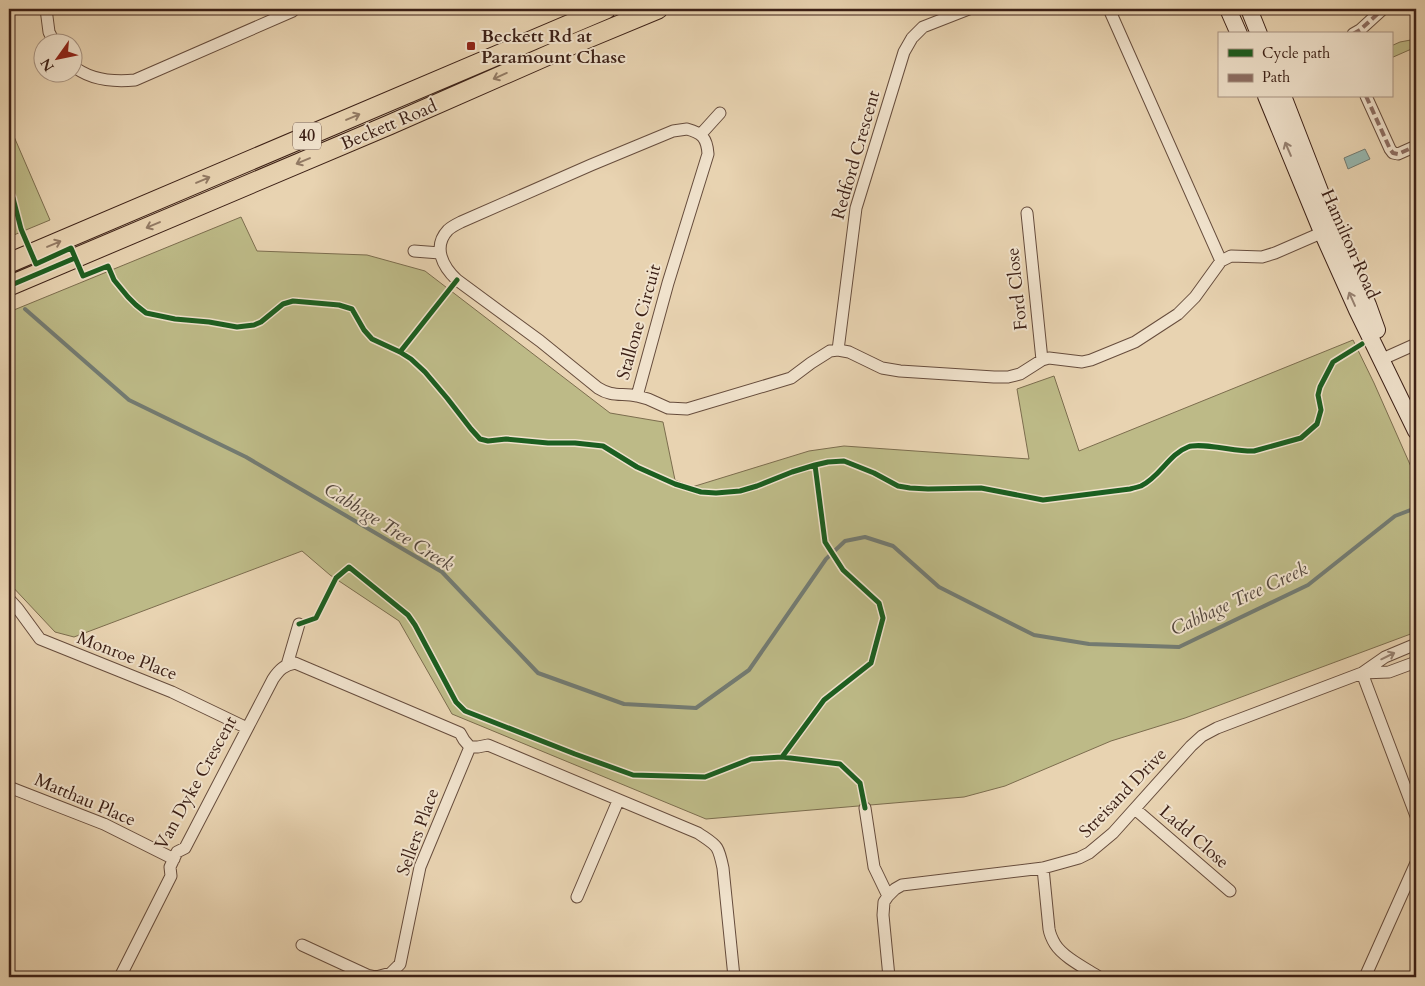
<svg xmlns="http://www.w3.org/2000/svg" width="1425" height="986" font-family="Cardo,serif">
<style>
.green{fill:#bdba87;stroke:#7c6d4e}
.water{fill:#97b7af;stroke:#737b72}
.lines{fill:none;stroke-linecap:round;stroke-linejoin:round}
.stream{stroke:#737b72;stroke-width:4}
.street-casing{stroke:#674d3d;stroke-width:13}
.secondary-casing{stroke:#3c2016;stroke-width:18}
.primary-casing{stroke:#3c2016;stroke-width:21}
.street{stroke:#f0e2cc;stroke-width:11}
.secondary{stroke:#f0e2cc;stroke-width:16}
.primary{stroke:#e8d3b1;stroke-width:19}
.quiet{stroke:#8d6e63;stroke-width:4;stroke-dasharray:8 4;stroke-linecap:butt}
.cycleway-casing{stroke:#f0e2cc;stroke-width:8}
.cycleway{stroke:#1b5e20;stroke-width:5}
.oneway{stroke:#927a64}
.oneway2{stroke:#968171}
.poi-dot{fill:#8f2418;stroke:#f0e2cc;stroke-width:2}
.labels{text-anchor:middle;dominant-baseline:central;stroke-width:4;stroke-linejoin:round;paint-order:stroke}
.shield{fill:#f0e2cc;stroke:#725a4d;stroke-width:1}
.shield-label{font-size:16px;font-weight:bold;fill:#3c2016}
.poi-label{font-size:18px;font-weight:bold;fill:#3c2016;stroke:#f0e2cc;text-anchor:start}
.street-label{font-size:18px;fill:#3c2016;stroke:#f0e2cc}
.water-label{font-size:19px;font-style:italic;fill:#53463c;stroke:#f0e2cc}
</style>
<rect width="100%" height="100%" fill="#e8d3b1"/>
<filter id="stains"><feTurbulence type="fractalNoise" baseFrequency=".004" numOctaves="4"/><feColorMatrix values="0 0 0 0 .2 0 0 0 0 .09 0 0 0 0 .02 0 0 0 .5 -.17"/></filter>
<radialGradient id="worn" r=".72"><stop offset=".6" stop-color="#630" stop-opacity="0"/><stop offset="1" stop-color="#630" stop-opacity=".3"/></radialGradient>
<path class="green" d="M1416,39V47L1391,58V46L1400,42Z
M9,125L50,220L9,237Z
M241,217L257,251L367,255L425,271L610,413L663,422L675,480L692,487L809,451L844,446L1029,459L1017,389L1054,376L1079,451L1353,340L1374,383L1416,478V632L1185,718L1111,741L1005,786L964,797L706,819L452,714L399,621L330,575L302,551L74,637L55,632L9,583V312Z"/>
<path class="water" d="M1365,149L1370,159L1348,169L1344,158Z"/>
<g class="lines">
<path class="stream" d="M25,309L129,400L246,457L442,572L538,673L624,704L696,708L749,670L826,559L845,541L865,537L893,546L939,587L1034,635L1089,644L1179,647L1308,585L1395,516L1416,508"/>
<g class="street-casing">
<path id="street" d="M46,9L49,32L54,42
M1109,9L1221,261
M1353,34L1360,30L1383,9
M72,65C89,80 114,82 135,80L293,11
M1366,96L1390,149L1393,153L1398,154L1416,146
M687,129C702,133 707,138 708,154L668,283L637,396C621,393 612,397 598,388L540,341L457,280C443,267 432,247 448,230C451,227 457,224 461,222L591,165L673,131Z
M701,134L720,113
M1027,213L1042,360
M414,251L440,253
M838,350L856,208L904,52L912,38L923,27L969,9
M1387,357L1416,344
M637,396L648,399L668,408L687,409L791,378L811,363L830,351L838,350L849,352L882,368L900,371L994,377H1008L1020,374L1042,360L1049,358L1082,362L1091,360L1135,342L1178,314L1195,297L1221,261L1231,256L1262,257L1275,253L1328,230
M9,599L18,609L40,639L172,692L247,728
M287,665L299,624
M1362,673L1416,816
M1362,673L1389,672L1416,662
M9,787L104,824L174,859
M865,808L874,867L888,896
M1135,809L1230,891
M1043,868L1049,929C1050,935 1052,939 1055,944C1063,957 1085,968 1099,977
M577,897L618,801
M302,945L367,975L376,977
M120,977L171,876L170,867L177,852L185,848L273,679C279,670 284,665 295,663L460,733L464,740L470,747H478L488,745L698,833C717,846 718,844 723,868L734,977
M376,977L391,973L400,964L420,867L470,747
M889,977L883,915L884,902L888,896L895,889L902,885L1043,868L1079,858L1089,853L1113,833L1191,746L1202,736L1217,728L1362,673L1385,657L1416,644
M1365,977L1416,863"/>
</g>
<g class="secondary-casing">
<path id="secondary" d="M1228,9L1239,34
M1249,9L1259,34
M1266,96L1322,232L1357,310L1416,431
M1283,96L1321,194L1368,305L1377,330"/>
</g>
<g class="primary-casing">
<path id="primary" d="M9,263L606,9
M9,286L389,125L569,46L658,9"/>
</g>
<use href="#street" class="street"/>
<use href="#secondary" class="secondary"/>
<use href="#primary" class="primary"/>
<path class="quiet" d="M1353,34L1360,30L1383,9
M1366,96L1390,149L1393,153L1398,154L1416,146"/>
<g class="cycleway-casing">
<path id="cycleway" d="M9,190L13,198L21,229L36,264L71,248L83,276L108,266L114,280L128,297L136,305L146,313L175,319L209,322L237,327L254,325L261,322L283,304L293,301L339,305L352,309L364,330L372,339L400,352L411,359L425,372L447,398L471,429L480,439L488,441L506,439L548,443H575L603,446L637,467L675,484L701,492L716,493L740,491L757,486L792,472L815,465L828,462L844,461L874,473L898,486L910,488L928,489L981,488L1043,500L1130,489C1134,488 1138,487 1141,486C1160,477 1169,454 1188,447C1201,442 1237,452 1254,451L1301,438L1317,424L1321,410L1318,395L1320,387L1333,362L1362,344
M9,286L75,258
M400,352L457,280
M299,624L316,618L336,578L349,567L408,615L415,625L456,702L465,711L575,754L633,775L705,777L751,759L782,757L840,764L860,783L865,808
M782,757L824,700L871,663L883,618L879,603L843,570L825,542L815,465"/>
</g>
<use href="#cycleway" class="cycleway"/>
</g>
<defs><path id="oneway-shaft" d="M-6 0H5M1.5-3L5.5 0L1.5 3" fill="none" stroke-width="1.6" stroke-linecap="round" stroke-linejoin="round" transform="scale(1.25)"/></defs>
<g class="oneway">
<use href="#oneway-shaft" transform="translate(500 76) rotate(156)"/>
<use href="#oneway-shaft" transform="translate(353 117) rotate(-23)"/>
<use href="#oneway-shaft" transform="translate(303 161) rotate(157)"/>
<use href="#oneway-shaft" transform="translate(203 180) rotate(-23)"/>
<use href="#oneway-shaft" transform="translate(153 225) rotate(157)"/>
<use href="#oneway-shaft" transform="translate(54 244) rotate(-23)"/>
</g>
<g class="oneway2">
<use href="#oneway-shaft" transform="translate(1288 149) rotate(-113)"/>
<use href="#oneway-shaft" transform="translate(1352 299) rotate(-114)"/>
<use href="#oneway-shaft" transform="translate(1388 656) rotate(-26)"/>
</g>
<rect class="poi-dot" x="466" y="41" width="10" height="10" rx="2.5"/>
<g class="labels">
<rect class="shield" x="293" y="122.5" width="28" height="27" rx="4"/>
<g class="shield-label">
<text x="307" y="136">40</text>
</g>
<g class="poi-label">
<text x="481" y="36">Beckett Rd at<tspan x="481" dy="21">Paramount Chase</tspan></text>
</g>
<g class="street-label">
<text transform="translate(389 125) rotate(-23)">Beckett Road</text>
<text transform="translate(856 155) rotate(-74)">Redford Crescent</text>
<text transform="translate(1350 244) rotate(66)">Hamilton Road</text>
<text transform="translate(1017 289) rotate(-96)">Ford Close</text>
<text transform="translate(639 322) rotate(-74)">Stallone Circuit</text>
<text transform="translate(127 656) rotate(21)">Monroe Place</text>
<text transform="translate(196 783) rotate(-61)">Van Dyke Crescent</text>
<text transform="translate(1123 793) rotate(-46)">Streisand Drive</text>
<text transform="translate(85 800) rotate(23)">Matthau Place</text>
<text transform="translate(418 832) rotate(-70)">Sellers Place</text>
<text transform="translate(1194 837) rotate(41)">Ladd Close</text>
</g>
<g class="water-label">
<text transform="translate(389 527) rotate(32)">Cabbage Tree Creek</text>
<text transform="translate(1239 599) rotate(-25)">Cabbage Tree Creek</text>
</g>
</g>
<rect width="1425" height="986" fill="none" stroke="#e8d3b1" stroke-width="30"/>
<rect x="10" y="10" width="1405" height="966" fill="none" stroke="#3c2016" stroke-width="2.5"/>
<rect x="15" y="15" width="1395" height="956" fill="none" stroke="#3c2016"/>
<rect x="1218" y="32" width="175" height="65" fill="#f0e2cc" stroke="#a89483"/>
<rect x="1228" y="49" width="25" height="8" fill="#1b5e20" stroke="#a89483"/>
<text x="1262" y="58" font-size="15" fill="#3c2016">Cycle path</text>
<rect x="1228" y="74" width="25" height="8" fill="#8d6e63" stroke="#a89483"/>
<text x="1262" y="82" font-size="15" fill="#3c2016">Path</text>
<g transform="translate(58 58) rotate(237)"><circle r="24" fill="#f0e2cc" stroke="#a89483"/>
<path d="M0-4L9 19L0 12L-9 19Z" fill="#8f2418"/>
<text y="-8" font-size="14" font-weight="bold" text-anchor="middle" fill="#3c2016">N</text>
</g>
<rect width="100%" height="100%" filter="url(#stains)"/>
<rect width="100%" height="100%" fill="url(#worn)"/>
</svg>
